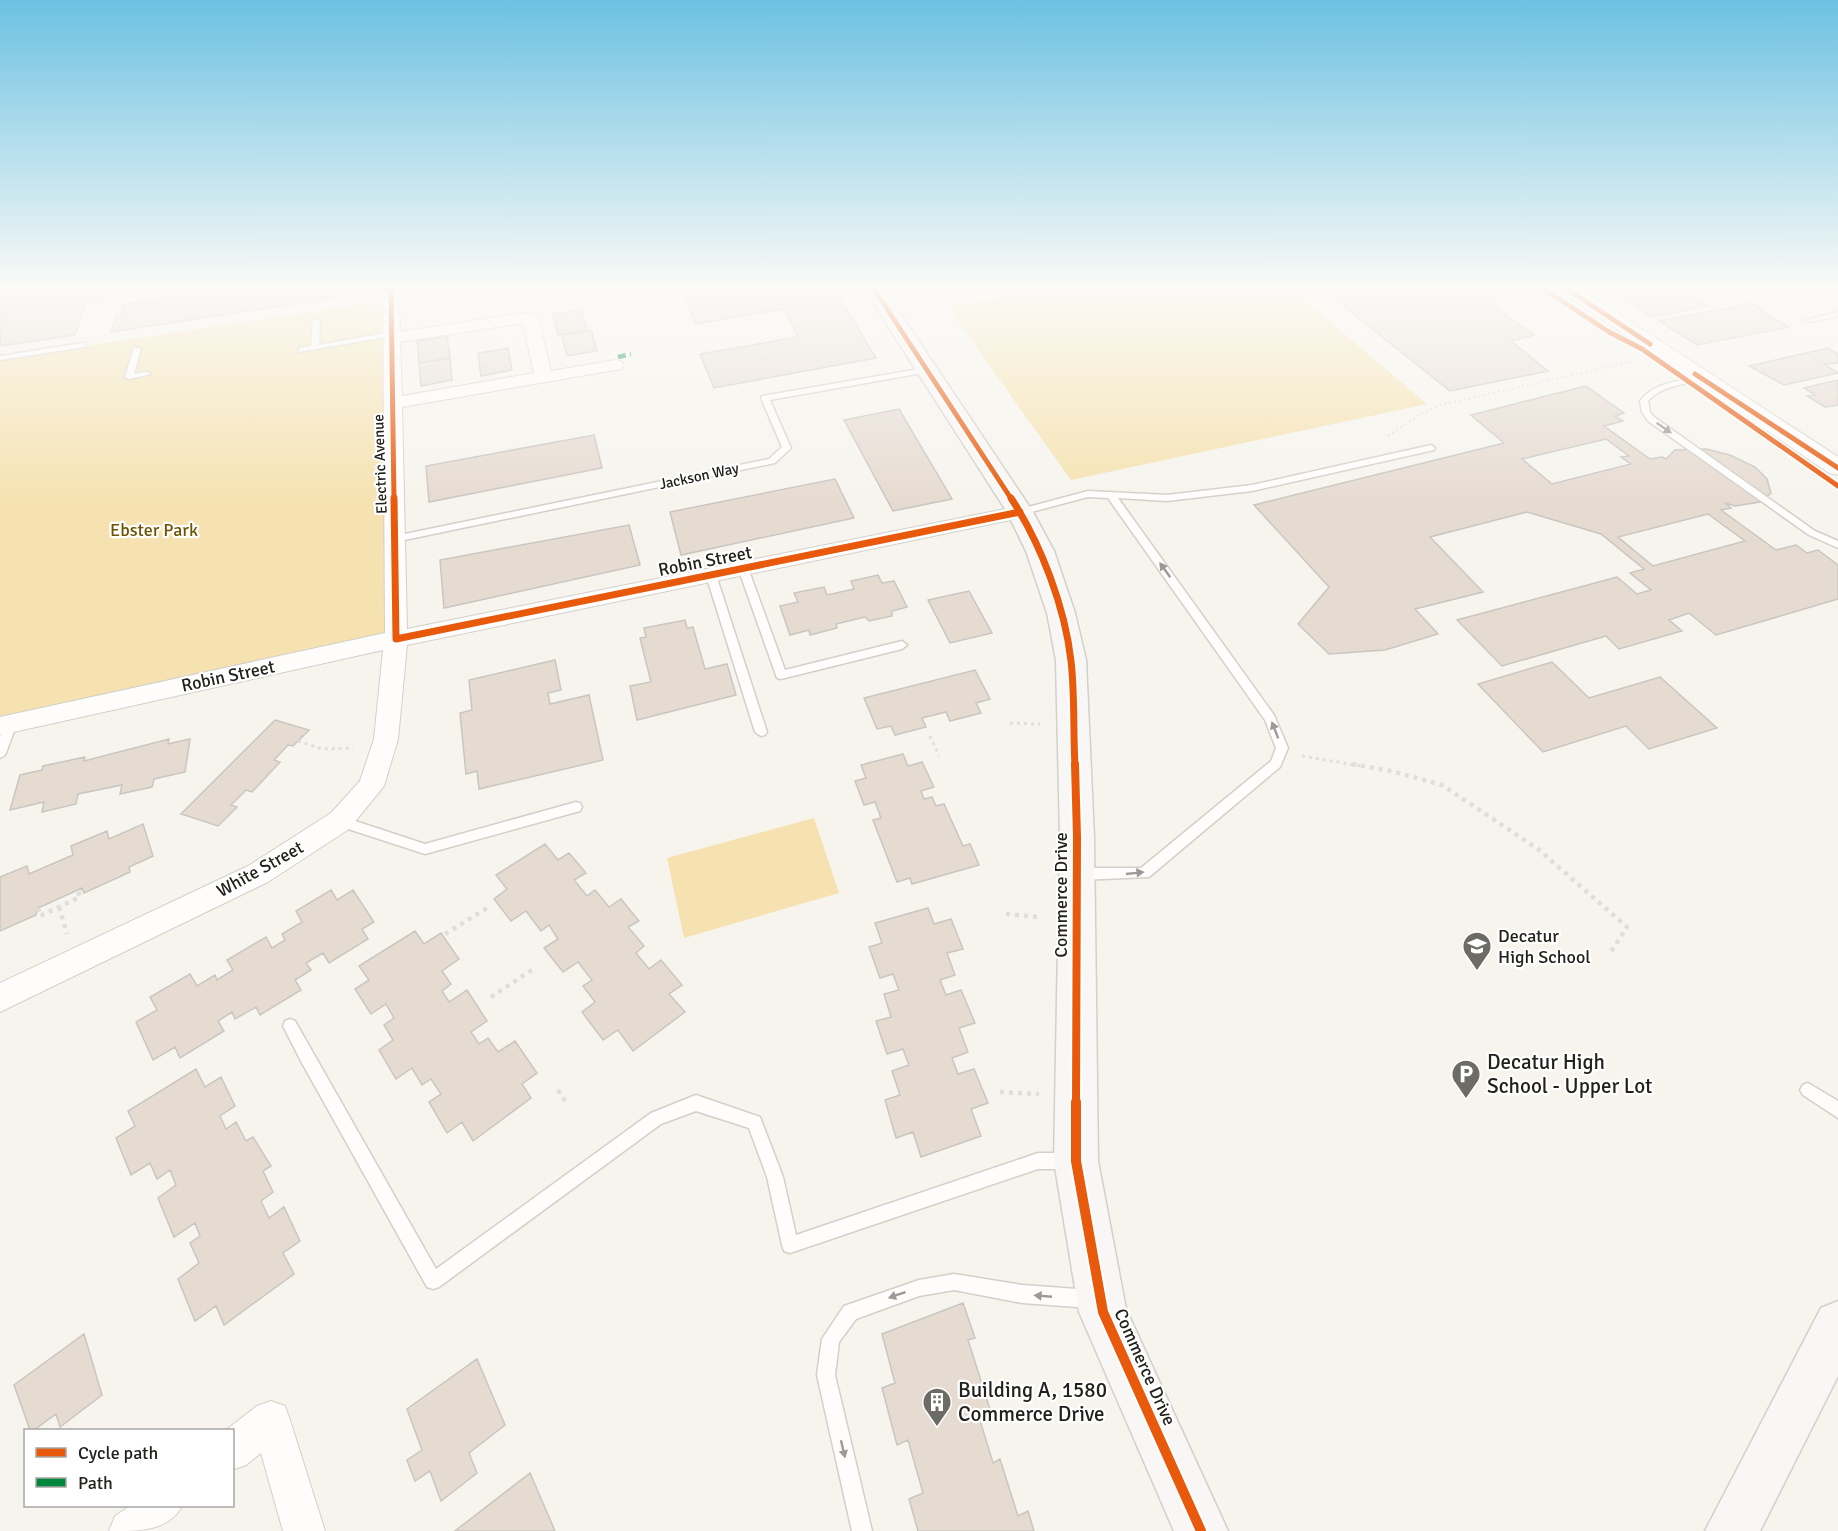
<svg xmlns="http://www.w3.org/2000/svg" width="1838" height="1531" font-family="Signika,sans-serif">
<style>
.green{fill:#f5e2b0}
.building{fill:#e6dbd1;stroke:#c9c6c1;stroke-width:1.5;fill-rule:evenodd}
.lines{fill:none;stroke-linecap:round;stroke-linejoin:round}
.service-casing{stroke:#d1d0ca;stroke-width:3}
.minor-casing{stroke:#d1d0ca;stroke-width:2}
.tertiary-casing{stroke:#d1d0ca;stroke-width:2}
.secondary-casing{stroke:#d1d0ca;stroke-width:3}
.path-far2{stroke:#dfdedc;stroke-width:2;stroke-dasharray:2 3;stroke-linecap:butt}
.path-far1{stroke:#dfdedc;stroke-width:3;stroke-dasharray:3 4;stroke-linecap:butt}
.path{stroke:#dfdedc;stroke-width:4.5;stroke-dasharray:4 5;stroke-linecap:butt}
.service{fill:#fefdfc;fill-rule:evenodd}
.minor{fill:#fefdfc;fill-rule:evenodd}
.tertiary{fill:#fefdfc;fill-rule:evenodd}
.secondary{fill:#f9f7f6;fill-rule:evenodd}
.quiet{stroke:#00873e;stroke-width:4.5;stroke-dasharray:8 4.5;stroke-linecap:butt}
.cycleway-far3-casing{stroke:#fff;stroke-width:8}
.cycleway-far2-casing{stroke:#fff;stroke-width:10}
.cycleway-far1-casing{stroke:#fff;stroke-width:12}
.cycleway-casing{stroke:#fff;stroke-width:14}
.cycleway-far3{stroke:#e8590c;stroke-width:5}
.cycleway-far2{stroke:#e8590c;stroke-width:7}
.cycleway-far1{stroke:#e8590c;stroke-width:8}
.cycleway{stroke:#e8590c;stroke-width:10}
.oneway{fill:#9b9a98}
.labels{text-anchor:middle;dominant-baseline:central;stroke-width:4.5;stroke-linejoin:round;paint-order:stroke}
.far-street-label{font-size:15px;fill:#23211d;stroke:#fff}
.park-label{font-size:18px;fill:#6e5400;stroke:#fff}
.street-label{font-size:18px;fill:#23211d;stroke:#fff}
.poi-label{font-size:18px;fill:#23211d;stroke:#fff;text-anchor:start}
.near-poi-label{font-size:21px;fill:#23211d;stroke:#fff;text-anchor:start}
</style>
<rect width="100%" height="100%" fill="#f6f4ed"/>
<path class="green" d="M1051,289H1292L1427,404L1071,480L947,306Z
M388,300V635L0,720V359Z
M814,818L839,893L684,938L667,858Z"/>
<path class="building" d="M0,289H108L104,299L91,301L93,296H88L75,335L0,346Z
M223,289H351V295L111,332L116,316H121L124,304Z
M724,289H834L876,358L714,388L700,354L798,337L783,309L696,324L684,296Z
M1322,289H1505L1512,294L1487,301L1534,335L1511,341L1548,371L1450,391Z
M1672,289H1680L1708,306L1652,317L1624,299Z
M1694,289H1729L1703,295Z
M1753,303L1761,308H1757L1789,327L1697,345L1659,321Z
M581,310L587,330L558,335L553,314Z
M591,330L597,351L567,356L562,335Z
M447,336L450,358L419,363L417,341Z
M508,348L512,370L481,376L478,353Z
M1828,348L1838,354V363L1824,364L1838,373L1784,385L1749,366Z
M450,358L452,380L421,386L419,363Z
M1838,380V405L1825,407L1807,396L1815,395L1804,388Z
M1586,386L1624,413L1615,416L1623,421L1604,426L1650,459L1662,457L1666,459L1675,450L1706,449L1730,455L1755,467L1767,479L1771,493L1760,502L1735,506L1725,503L1731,508L1721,510L1776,550L1796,545L1807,553L1818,550L1838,565V599L1716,635L1689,613L1669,620L1682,631L1619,649L1606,636L1502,666L1457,620L1617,577L1637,594L1651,590L1630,573L1644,569L1601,534L1527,512L1430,537L1483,592L1415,609L1438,634L1385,650L1329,654L1298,624L1329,587L1254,505L1504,443L1471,415ZM1606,439L1629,456L1621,457L1631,464L1552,484L1522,459ZM1708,514L1745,541L1653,566L1618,537Z
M899,409L952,499L893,511L844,420Z
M594,435L602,468L429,502L426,466Z
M835,479L854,518L681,555L670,512Z
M629,525L640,565L444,608L440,560Z
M878,575L882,583L894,581L907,607L892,611V616L869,621L865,617L836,624L837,628L810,635L809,630L790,635L780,606L798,602L794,593L824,587L827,595L854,589L851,581Z
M969,591L992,633L950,643L928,600Z
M685,620L687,628L693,627L705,669L727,664L736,695L637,720L630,686L651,682L640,638L646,637L644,628Z
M555,660L561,690L548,693L550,704L589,695L603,760L479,789L477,771L466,774L460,713L472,710L469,680Z
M1552,662L1589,698L1660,677L1717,728L1649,749L1626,726L1543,752L1478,684Z
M975,670L990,699L976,703L981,713L950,721L946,712L922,718L926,727L895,735L891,726L877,729L864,698Z
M275,720L309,730L293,746L288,745L274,760L280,762L252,792L246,790L231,805L237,807L218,826L181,814Z
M169,739L168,744L190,739L185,772L154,779L152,787L120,794L122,785L78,794L76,804L42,812L44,802L10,810L20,775L42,770L43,766L85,757L84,761Z
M903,754L908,766L922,762L934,787L921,791L924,799L932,797L936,806L944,804L963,846L970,844L979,865L912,884L910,878L897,882L873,820L881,818L875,802L864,805L855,781L866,778L861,765Z
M143,824L153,856L129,867L130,872L84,893L82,888L38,908L36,915L0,931V877L27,866L29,874L73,855L71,846L107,831L109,839Z
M545,844L558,860L569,853L586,873L574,880L587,896L595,890L609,907L621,899L639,921L628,927L644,946L636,953L649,969L661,960L682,985L669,994L685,1012L633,1051L618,1030L603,1040L582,1012L595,1002L583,986L592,980L578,962L563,972L544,948L558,939L549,925L541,931L526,911L511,921L494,899L507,889L496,875Z
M331,890L337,900L353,890L374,922L362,929L368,939L329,963L323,953L306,963L311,970L295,980L301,990L260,1015L256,1007L235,1019L232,1012L218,1021L224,1031L180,1058L175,1047L153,1060L136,1022L157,1010L150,997L190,974L197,986L215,975L217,980L233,970L227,960L266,937L272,948L285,940L282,934L302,922L296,911Z
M928,908L934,924L951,919L963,949L947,953L955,975L940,980L946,995L961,990L975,1023L959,1028L968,1052L952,1058L958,1074L974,1069L988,1103L971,1109L981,1136L921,1157L913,1132L896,1138L885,1100L900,1095L892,1071L909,1065L903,1049L887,1054L876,1021L891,1017L884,994L899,990L893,974L880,978L869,947L882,943L875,923Z
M415,931L424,944L441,933L459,959L442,971L451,984L442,991L449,1002L467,990L487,1021L471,1032L479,1044L488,1038L498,1052L515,1041L537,1073L522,1084L531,1098L473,1141L462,1122L447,1133L429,1102L441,1094L431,1079L422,1085L412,1068L396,1079L379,1050L393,1040L384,1025L394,1018L386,1004L371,1014L355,989L369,980L359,966Z
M196,1069L205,1087L221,1077L235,1106L220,1116L226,1129L236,1122L246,1141L253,1137L271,1166L263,1171L273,1192L261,1201L269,1218L284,1207L300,1241L283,1253L294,1274L224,1325L216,1306L195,1321L178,1279L199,1263L190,1243L200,1236L195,1223L174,1237L158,1198L176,1185L170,1170L157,1179L150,1163L131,1175L116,1138L135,1126L128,1111Z
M963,1303L975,1338L968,1340L990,1409L978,1414L993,1463L1000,1459L1018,1516L1028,1511L1034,1531H918L909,1499L923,1493L908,1440L897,1445L882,1388L895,1383L882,1334Z
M84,1334L102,1395L60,1427L56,1414L34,1430H30L14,1385Z
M477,1359L505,1425L469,1453L477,1473L441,1501L430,1471L415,1481L407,1460L422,1450L407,1409Z
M530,1473L555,1531H455Z"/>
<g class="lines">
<g class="service-casing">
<path id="service" d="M1831,289H1838V293Z
M1838,312V316L1810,322L1806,320Z
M313,319L320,321L319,345L391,332L395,334L391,336L299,352V348L311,346Z
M82,343H85V347L0,360V356Z
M134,347L141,349L134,374L147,372L151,374L129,379L125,377Z
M925,368H928V372L770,400L791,448L775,463L395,542L390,539L395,536L769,459L782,447L761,398L762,396Z
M1702,376L1706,378L1705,380C1686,384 1662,385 1648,401L1650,412L1654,417L1815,531L1838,541V548L1809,535L1648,421L1642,412L1640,401C1655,382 1680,381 1702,376Z
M1431,445L1435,448L1434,450L1252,491L1167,501L1118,498L1274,715L1288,748L1280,767L1149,877L1080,880L1075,878L1073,874L1075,870L1080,868H1141L1271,761L1276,748L1265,720L1108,498L1088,497L1020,515L1015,512L1017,510L1088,491L1167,495L1252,485Z
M743,565L748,568L785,670L902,641L907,645L902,649L781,679L777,678L738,568Z
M711,572L716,575L767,732L765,735L761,736L755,732L706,575Z
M11,719L17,723L6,753L4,756L0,758V737L7,720Z
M576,802L580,803L582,807L580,811L425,854L336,825L334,821L336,817L340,816L425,844Z
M290,1019L295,1021L436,1269L651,1113L696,1095L760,1117L783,1177L796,1235L1038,1153H1069L1075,1155L1077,1161L1075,1167L1069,1169H1038L790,1253L784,1251L782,1245L767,1177L749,1128L696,1111L661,1124L439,1287L433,1289L427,1287L302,1063L283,1026L285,1021Z
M1808,1083L1838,1101V1118L1803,1095L1800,1090L1803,1085Z
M954,1274L1022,1285L1091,1290L1097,1293L1100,1299L1097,1305L1091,1308L1022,1303L954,1290L919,1296L856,1319L839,1342L835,1375L872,1531H852L817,1375L822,1339L844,1306L919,1280Z"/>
</g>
<g class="minor-casing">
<path id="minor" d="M383,289H451L443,294L399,300L400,332L530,312L538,317L551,371L615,360L621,361L624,365L621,369L615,370L402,407L407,629L1020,506L1027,508L1030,512L1027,516L1020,518L407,645L398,739L384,786L349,829L268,882L0,1012V983L248,866L331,813L360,781L374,739L383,650L0,735V717L385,633ZM523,323L534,373L402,396L400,342Z
M574,289H602C596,296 580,296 574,289Z
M271,1401L285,1406L290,1420L325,1531H283L261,1453L246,1465L232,1470V1430H226L257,1406Z
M130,1506H182C168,1531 142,1531 109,1531L115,1516Z"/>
</g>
<g class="tertiary-casing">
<path id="tertiary" d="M1557,289H1581L1838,457V475L1829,473Z"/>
</g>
<g class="secondary-casing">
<path id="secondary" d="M864,289H884L1033,512L1054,551L1075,613L1086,660L1094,837L1098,1161L1126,1309L1228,1531H1174L1079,1312L1054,1161L1060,837L1056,660L1047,613L1026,551L1007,512Z
M1838,1301V1376L1760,1531H1705L1821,1308Z"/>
</g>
<path class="path-far2" d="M1388,436L1419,415L1444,404L1634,361"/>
<path class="path-far1" d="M1010,723L1040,724
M930,736L939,756
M298,741L322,749L353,748
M1302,756L1361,766"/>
<path class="path" d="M1352,764L1391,771L1442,785L1538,849L1627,927L1609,955
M59,907L67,934
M38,908L40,916L80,897L78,890
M1006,914L1039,917
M445,934L487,908
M491,997L536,967
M558,1090L565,1101
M1000,1092L1039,1094"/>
<use href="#service" class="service"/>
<use href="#minor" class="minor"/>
<use href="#tertiary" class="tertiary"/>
<use href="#secondary" class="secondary"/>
<path class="quiet" d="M618,357L631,354"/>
<g class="cycleway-far3-casing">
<path id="cycleway-far3" d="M391,289L394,500
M874,289L1012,500
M1544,289L1609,332L1642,349L1838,486
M1567,289L1650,344
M1695,374L1838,468"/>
</g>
<g class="cycleway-far2-casing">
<path id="cycleway-far2" d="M394,498L396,639L1020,512
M1011,498C1041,544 1065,607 1071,661C1075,695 1073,731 1075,766"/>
</g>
<g class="cycleway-far1-casing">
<path id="cycleway-far1" d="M1075,764L1077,837L1076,1104"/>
</g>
<g class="cycleway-casing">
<path id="cycleway" d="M1076,1102V1161L1103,1312L1201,1531"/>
</g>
<use href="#cycleway-far3" class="cycleway-far3"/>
<use href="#cycleway-far2" class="cycleway-far2"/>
<use href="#cycleway-far1" class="cycleway-far1"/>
<use href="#cycleway" class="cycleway"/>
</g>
<defs><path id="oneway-solid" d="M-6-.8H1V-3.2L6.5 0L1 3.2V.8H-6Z" transform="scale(1.5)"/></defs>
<g class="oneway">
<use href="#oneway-solid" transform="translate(1664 428) rotate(35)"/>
<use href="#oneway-solid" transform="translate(1165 570) rotate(-126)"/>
<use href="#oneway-solid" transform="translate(1275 730) rotate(-111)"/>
<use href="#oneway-solid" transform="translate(1135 873) rotate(-6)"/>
<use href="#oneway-solid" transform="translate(897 1295) rotate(161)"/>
<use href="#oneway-solid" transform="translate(1043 1296) rotate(-175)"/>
<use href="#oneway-solid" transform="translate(843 1449) rotate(77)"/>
</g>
<linearGradient id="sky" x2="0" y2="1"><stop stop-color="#6cc1e2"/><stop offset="0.57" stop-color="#fbfaf7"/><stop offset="1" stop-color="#fbfaf7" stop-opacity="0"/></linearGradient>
<rect width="1838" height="504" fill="url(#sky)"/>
<defs>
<g id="school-pin" transform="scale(1.5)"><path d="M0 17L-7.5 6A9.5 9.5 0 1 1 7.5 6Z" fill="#6d6b66" stroke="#fff"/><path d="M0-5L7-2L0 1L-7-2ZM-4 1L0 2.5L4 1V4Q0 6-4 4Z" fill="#fff"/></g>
<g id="parking-pin" transform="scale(1.5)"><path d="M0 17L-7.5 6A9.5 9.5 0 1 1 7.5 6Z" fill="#6d6b66" stroke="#fff"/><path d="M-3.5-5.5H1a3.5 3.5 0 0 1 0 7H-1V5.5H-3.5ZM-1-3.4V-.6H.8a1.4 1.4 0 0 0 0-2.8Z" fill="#fff"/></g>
<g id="building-pin" transform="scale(1.5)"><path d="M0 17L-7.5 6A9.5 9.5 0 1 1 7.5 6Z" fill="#6d6b66" stroke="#fff"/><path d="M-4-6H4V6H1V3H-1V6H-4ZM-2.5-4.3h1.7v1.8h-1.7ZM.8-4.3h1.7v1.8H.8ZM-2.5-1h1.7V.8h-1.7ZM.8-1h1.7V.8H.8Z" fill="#fff"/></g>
</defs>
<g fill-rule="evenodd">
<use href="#school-pin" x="1477" y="946"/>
<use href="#parking-pin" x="1466" y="1074"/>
<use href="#building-pin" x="937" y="1402"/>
</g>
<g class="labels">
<g class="far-street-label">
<text transform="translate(380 464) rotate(-92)">Electric Avenue</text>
<text transform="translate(699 476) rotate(-12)">Jackson Way</text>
</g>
<g class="park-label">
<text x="154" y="530">Ebster Park</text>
</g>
<g class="street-label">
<text transform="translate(705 561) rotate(-11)">Robin Street</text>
<text transform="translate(228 676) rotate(-12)">Robin Street</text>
<text transform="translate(260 869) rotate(-29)">White Street</text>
<text transform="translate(1061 895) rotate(-90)">Commerce Drive</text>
<text transform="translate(1145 1367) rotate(66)">Commerce Drive</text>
</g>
<g class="poi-label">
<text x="1498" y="936">Decatur<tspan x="1498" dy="21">High School</tspan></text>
</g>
<g class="near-poi-label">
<text x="1487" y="1062">Decatur High<tspan x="1487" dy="24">School - Upper Lot</tspan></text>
<text x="958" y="1390">Building A, 1580<tspan x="958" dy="24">Commerce Drive</tspan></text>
</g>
</g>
<rect x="24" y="1429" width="210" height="78" fill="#ffffff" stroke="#a7a6a5" stroke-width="1.5"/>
<rect x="36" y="1448" width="30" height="9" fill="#e8590c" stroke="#a7a6a5" stroke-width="1.5"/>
<text x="78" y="1459" font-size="18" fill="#23211d">Cycle path</text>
<rect x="36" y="1478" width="30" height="9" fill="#00873e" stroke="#a7a6a5" stroke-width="1.5"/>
<text x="78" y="1489" font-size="18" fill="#23211d">Path</text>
</svg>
